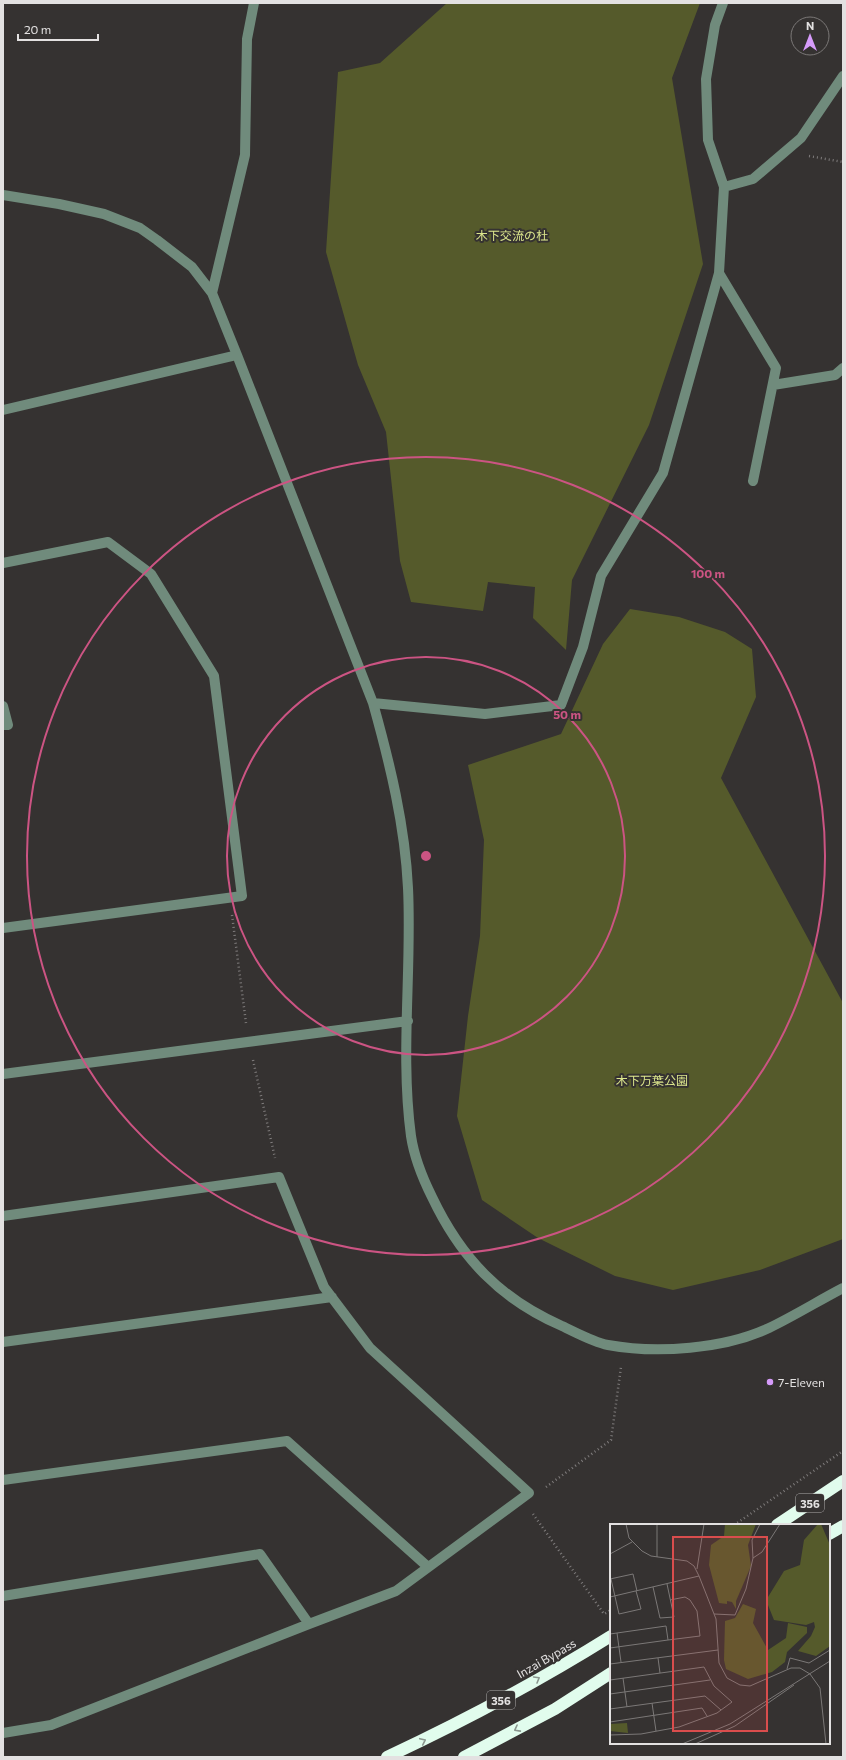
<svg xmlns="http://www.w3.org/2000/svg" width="846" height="1760" font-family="Commissioner,'Noto Sans JP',sans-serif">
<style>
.green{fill:#555a2b}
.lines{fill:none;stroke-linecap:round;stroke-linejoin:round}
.path{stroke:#7f7c7c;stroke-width:2.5;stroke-dasharray:1 3;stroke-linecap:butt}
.minor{stroke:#708b7c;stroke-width:10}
.highway{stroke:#e1fced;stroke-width:12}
.oneway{stroke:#8b978f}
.ring{fill:none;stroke:#cc5483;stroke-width:2}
.poi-dot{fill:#d69bfa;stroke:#353231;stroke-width:1.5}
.labels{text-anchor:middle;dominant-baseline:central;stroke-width:4;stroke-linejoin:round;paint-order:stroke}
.shield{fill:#353231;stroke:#afacac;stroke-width:1}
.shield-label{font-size:11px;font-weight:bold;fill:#e3e1e1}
.park-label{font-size:12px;fill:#dce68c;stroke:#353231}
.poi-label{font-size:12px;fill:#e3e1e1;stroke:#353231;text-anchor:start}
.street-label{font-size:12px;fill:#e3e1e1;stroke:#353231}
.inset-road{fill:none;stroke:#7b7877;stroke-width:1}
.view{fill:#d94d4d;fill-opacity:0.15;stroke:#d94d4d;stroke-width:2}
.inset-edge{fill:none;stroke:#e3e1e1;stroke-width:2}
.centre{fill:#cc5483;stroke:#353231;stroke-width:2}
.ring-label{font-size:12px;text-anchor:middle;font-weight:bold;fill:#cc5483;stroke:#353231;stroke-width:4;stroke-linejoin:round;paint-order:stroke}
</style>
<rect width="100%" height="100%" fill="#353231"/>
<path class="green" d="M447,3H700L672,78L703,264L649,425L572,580L566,650L533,618L535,587L488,582L483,611L411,602L400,561L386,432L358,365L326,252L338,72L380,63Z
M630,609L679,617L725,632L752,649L756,697L721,778L843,1003V1239L760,1270L673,1290L615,1276L538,1238L482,1200L457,1116L468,1016L480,936L484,840L468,765L561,734L603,644Z"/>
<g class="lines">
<path class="path" d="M809,156L843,162
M232,915L246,1023
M253,1060L275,1158
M546,1487L611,1440L621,1367
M533,1514L604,1614L611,1610
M734,1525L843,1451"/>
<path class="minor" d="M723,3L715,25L706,79L708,140L724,187
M3,195L59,204L104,214L140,228L157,240L192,267L212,293L237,355L3,410
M719,273L776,368L753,481
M212,293L245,155L247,39L254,3
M237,355L373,703C390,764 405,825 408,888C412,970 400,1054 411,1136C414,1156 423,1179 432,1197C461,1258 500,1299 562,1326C577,1333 593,1342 608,1345C657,1354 724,1349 769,1328C794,1316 818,1301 843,1288
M773,385L835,375L843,368
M3,563L108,542L151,574L214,676L242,896L3,928
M373,703L485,714L561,705L583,647L601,576L663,473L719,273L724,187L753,179L801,138L843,76
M3,706L8,725H3
M3,1074L408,1021
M3,1216L279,1177L324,1287L370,1348L529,1493L396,1591L309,1624L51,1725L3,1733
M3,1342L332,1297
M3,1480L287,1441L428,1567
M3,1596L260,1554L309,1624"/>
<path class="highway" d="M777,1525L843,1481
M829,1534L843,1526
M387,1757C464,1721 539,1681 611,1636
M464,1757L555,1709L611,1673"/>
</g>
<defs><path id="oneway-chevron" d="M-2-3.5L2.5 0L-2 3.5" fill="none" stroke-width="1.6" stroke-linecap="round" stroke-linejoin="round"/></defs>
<g class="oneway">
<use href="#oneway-chevron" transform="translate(537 1679) rotate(-30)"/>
<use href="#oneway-chevron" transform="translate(517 1729) rotate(152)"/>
<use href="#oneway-chevron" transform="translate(423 1741) rotate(-25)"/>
</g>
<g class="ring">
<circle cx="426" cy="856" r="199"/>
<circle cx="426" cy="856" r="399"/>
</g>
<circle class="poi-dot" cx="770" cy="1382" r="4"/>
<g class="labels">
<g class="shield">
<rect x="796" y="1494" width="28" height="18" rx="3"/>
<rect x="487" y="1691" width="28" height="18" rx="3"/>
</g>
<g class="shield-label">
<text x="810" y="1503">356</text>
<text x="501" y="1700">356</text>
</g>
<g class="park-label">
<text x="512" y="235">木下交流の杜</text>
<text x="652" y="1080">木下万葉公園</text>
</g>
<g class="poi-label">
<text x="778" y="1382">7-Eleven</text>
</g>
<g class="street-label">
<text transform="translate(546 1658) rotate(-30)">Inzai Bypass</text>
</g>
</g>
<g transform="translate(610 1524)">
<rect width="220" height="220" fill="#353231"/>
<path d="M115,0H146L138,21L141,42L126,77V85L122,78L117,77V80L109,79L99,41L101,21L114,12ZM208,0H211L220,21V122L206,132L188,127L201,112L205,103L204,98L196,101L164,96L158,81V73L174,47L190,41L194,16ZM133,80L146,85L143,99L158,126L176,114L178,99L197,103V109L177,128L175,138L162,148L138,155L116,145L114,136L115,97L125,94ZM17,199L18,209L0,207V200Z" fill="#555a2b"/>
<path class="inset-road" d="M0,30L22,18M47,33V0M143,34L142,16L150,0M87,45L94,0M89,52L106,95L109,139L117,154L130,161L140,162L181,144H190L200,150M0,55L23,50L27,67M1,55L9,90L31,85L26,67M43,63L50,94L64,93L57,60M0,73L89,52L84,42L77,37L41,32L32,27L19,14L16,0M104,90L125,91L136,65L143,34L152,28L170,0M7,109L11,138M0,110L56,102L58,116L90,112L87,87L80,76L75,73L60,76M0,124L58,116M48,134L50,149M0,140L108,126M177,145L180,134L199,139L220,126M200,150L210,164L216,220M13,154L17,183M0,156L94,143L104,162L122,178L107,189L69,203L31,210L0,211M0,170L100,156M42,179L46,207M0,185L95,172L111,186M0,198L92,184L97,192M72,220L120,200L220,137M85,220L125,202L184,161"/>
<path class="view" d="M63,13H157V207H63Z"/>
<rect width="220" height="220" class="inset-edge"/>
</g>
<circle cx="426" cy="856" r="6" class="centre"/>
<g class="ring-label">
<text x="708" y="578">100 m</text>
<text x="567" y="719">50 m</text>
</g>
<rect width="846" height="1760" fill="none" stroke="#e3e1e1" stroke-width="8"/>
<g transform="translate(810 36)"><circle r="19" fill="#353231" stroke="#7b7877"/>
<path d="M0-3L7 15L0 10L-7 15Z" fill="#d69bfa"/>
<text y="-6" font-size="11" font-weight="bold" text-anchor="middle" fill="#e3e1e1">N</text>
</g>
<path d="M18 34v6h80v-6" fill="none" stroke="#e3e1e1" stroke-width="2"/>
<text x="24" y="34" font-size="12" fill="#e3e1e1" stroke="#353231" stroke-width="3" paint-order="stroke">20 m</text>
</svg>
